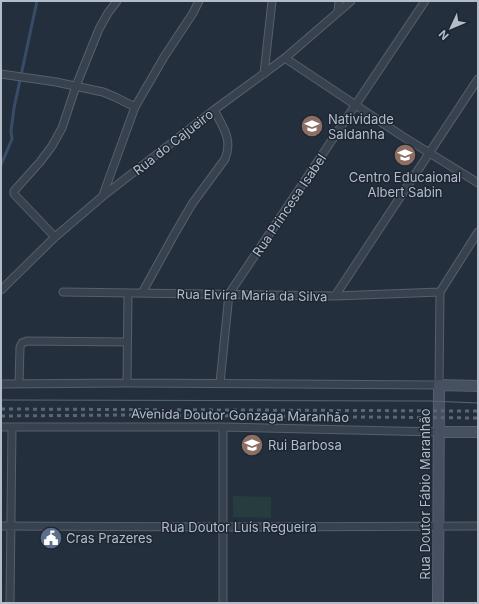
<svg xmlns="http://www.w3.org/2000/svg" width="479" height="604" font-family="Inter,sans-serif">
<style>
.green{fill:#263c3f}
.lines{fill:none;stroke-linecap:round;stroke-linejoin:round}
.stream{stroke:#394c67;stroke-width:3}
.street-casing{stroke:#565f6c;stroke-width:9}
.secondary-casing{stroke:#565f6c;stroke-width:12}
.street{stroke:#38414e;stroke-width:7}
.secondary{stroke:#465061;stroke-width:10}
.tram{stroke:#5a6575;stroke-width:1}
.rail{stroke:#5a6575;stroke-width:3;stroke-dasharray:4 4;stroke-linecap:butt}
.labels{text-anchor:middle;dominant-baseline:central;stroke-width:3;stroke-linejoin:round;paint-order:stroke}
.poi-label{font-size:13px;fill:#b4bcc9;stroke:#1d2633;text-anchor:start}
.street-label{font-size:13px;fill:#b4bcc9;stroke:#1d2633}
</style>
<rect width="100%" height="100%" fill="#242f3e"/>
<path class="green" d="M233,496L271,497V518L233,517Z"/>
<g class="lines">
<path class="stream" d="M1,165L12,139L11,131L14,108L37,1"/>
<g class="street-casing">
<path id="street" d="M338,12L339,1
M285,58L402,136L478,183
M1,74L56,82L103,92L115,97L135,107
M264,74L272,1
M103,195L135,107L164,57L193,13L199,1
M55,237L14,194V191L40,162L52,146L62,128L76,86L99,29L108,13L117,1
M1,290L55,237L103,196L214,110L285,58L351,1
M63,292L335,296L440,292
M142,293L174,235L192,204L225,159C233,140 223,127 214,110
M335,296L478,79
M127,383L128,293
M220,383L229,294L425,1
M1,384L127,383L439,385L440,292L478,232
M19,384L20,347L22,343L27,341L127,342
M1,427H223L438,432
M223,427V603
M1,526L223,527L478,526
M10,603L12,427"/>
</g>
<g class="secondary-casing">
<path id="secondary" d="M438,432H478
M438,603L439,385L478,386"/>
</g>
<use href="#street" class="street"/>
<use href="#secondary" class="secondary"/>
<path class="tram" d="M1,400L430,401L478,403"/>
<path class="rail" d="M1,409L478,411
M1,416L128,415L478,418"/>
</g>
<defs>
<g id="school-disc" transform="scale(1.15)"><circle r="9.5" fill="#8d6e63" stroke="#1d2633"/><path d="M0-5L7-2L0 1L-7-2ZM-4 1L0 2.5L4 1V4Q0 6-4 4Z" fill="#fff"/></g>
<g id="civic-disc" transform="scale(1.15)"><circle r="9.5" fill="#5c6f8a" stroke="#1d2633"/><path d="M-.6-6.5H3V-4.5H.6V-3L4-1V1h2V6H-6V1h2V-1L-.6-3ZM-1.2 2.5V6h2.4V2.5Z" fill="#fff"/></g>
</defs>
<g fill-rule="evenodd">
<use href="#school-disc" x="312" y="126"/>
<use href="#school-disc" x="405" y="155"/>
<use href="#school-disc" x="252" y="445"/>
<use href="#civic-disc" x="51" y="538"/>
</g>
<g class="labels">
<g class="poi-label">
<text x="328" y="119">Natividade<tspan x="328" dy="15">Saldanha</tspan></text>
<text x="405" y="177" text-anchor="middle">Centro Educaional<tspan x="405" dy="15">Albert Sabin</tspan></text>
<text x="268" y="445">Rui Barbosa</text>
<text x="66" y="538">Cras Prazeres</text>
</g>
<g class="street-label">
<text transform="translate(173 142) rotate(-38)">Rua do Cajueiro</text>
<text transform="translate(289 205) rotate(-56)">Rua Princesa Isabel</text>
<text transform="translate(252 295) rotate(1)">Rua Elvira Maria da Silva</text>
<text transform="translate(240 415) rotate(1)">Avenida Doutor Gonzaga Maranhão</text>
<text transform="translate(425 494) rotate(-90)">Rua Doutor Fábio Maranhão</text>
<text x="239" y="527">Rua Doutor Luís Regueira</text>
</g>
</g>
<rect width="479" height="604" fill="none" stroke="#b4bcc9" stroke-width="4"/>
<g transform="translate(451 28) rotate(226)" stroke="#1d2633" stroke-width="3" paint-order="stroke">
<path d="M0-3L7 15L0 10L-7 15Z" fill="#b4bcc9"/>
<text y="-6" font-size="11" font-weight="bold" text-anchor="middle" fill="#b4bcc9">N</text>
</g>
</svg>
